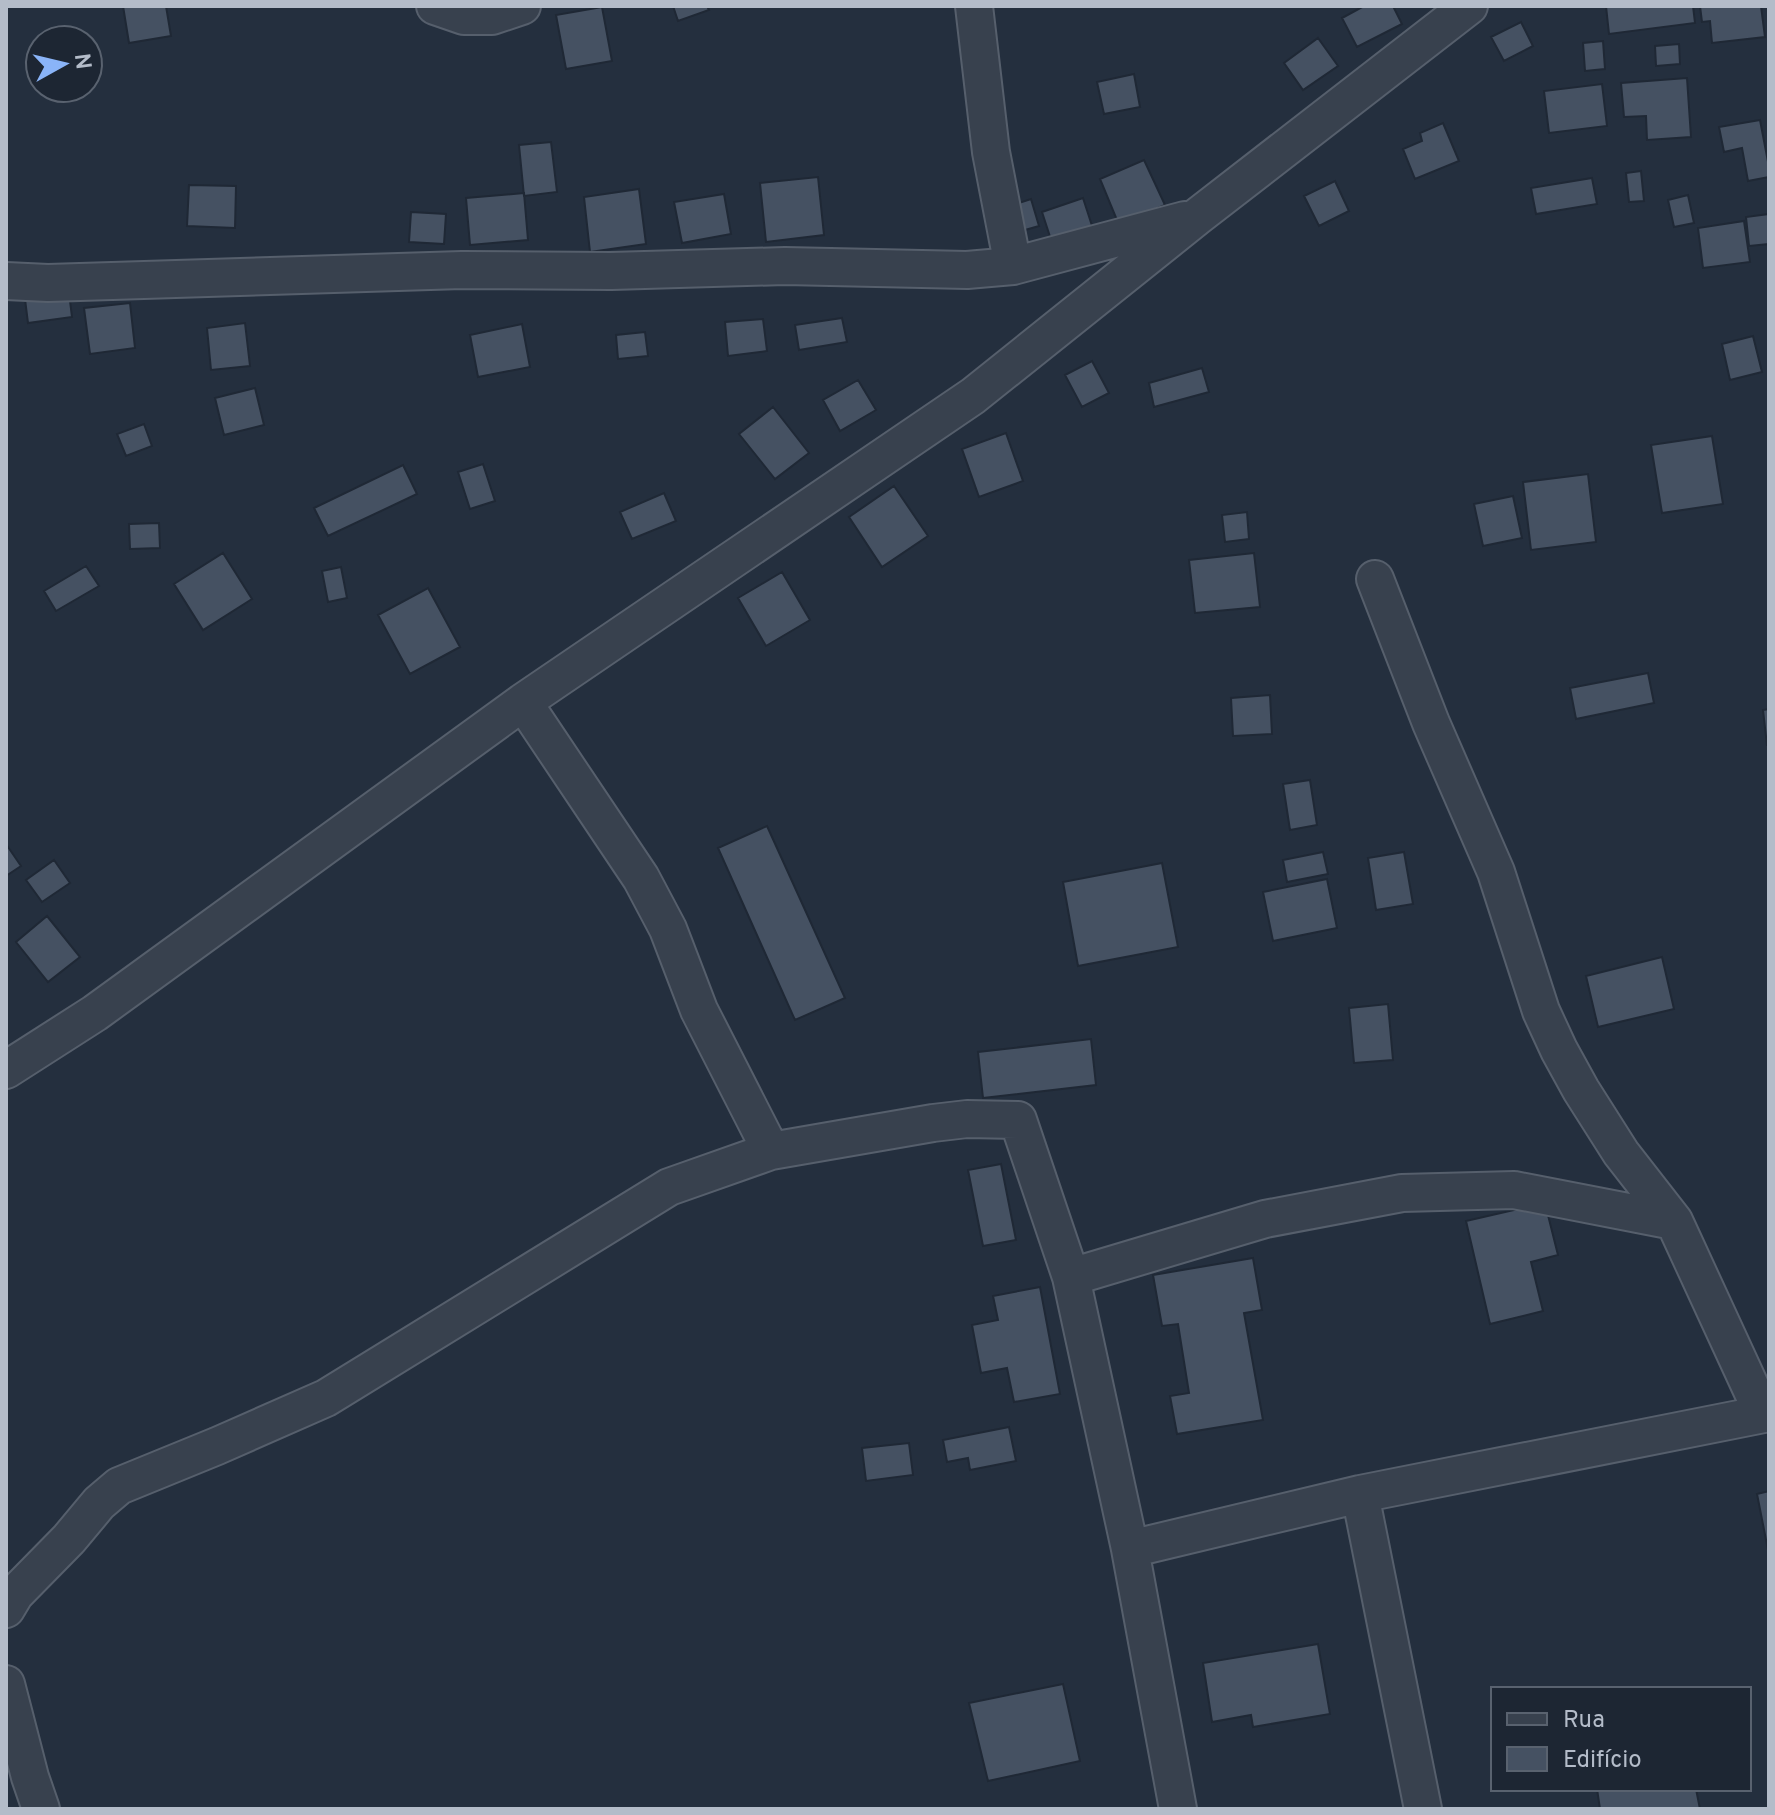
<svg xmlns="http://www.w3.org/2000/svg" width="1775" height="1815" font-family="Overpass,sans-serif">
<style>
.building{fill:#455162;stroke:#1f2835;stroke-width:2}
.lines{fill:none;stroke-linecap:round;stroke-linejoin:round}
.minor-casing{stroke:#565f6c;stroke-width:40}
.minor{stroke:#38414e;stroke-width:36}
</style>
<rect width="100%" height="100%" fill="#242f3e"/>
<path class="building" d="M123,6H166L171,36L129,43Z
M673,6H707L709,10L678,21Z
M1364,6H1393L1402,24L1357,47L1342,18Z
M1606,6H1693L1695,23L1609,34Z
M1700,6H1761L1765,37L1712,43L1710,21L1702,22Z
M602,7L612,61L566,69L556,15Z
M1521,22L1533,46L1504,61L1491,37Z
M1318,38L1338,66L1303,90L1284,63Z
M1603,41L1605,69L1585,71L1583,43Z
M1679,44L1680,64L1656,66L1655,46Z
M1134,74L1140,107L1104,114L1097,82Z
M1687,78L1691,137L1647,140L1646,116L1624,117L1621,83Z
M1602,84L1607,126L1549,133L1544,91Z
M1760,120L1769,167V177L1748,181L1742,148L1724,152L1719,127Z
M1443,123L1459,161L1415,179L1403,149L1422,141L1420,133Z
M551,142L557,192L524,196L519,145Z
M1144,160L1165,205L1119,225L1100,179Z
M1641,171L1644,201L1629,202L1626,173Z
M818,177L824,235L766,242L760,183Z
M1592,178L1597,204L1536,214L1531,188Z
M1335,181L1349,211L1319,226L1304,196Z
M189,185L236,186L235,228L187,226Z
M639,189L646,244L590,252L584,197Z
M524,193L528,240L470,245L466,198Z
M724,194L731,234L682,243L674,202Z
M1688,195L1694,223L1674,227L1668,200Z
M1083,198L1095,235L1054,249L1042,212Z
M1031,199L1039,226L1018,232L1010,206Z
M411,212L446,214L444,244L409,242Z
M1769,214V244L1749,246L1746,217Z
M1744,221L1750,262L1703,268L1698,228Z
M68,285L72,317L28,323L24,291Z
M130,303L135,348L90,354L84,308Z
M842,318L847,342L799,350L795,325Z
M763,319L767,351L728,356L725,322Z
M245,323L250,366L211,370L207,328Z
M522,324L530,367L478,377L470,335Z
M645,332L648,356L618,359L616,335Z
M1753,336L1762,372L1730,380L1722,344Z
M1092,361L1109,393L1082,407L1065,375Z
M1202,368L1209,392L1154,407L1149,383Z
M858,380L876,410L840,431L823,400Z
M255,388L264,425L224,435L215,398Z
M773,407L809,453L775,479L739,434Z
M144,424L152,446L126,456L117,434Z
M1006,433L1023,481L979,497L962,449Z
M1712,436L1723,504L1662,513L1651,445Z
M483,464L495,501L470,509L458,472Z
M403,465L417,494L328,536L314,508Z
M1588,474L1596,542L1531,550L1523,482Z
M894,486L928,536L882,567L849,517Z
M664,493L676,521L632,539L620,512Z
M1513,496L1522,538L1483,546L1474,504Z
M1247,512L1249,539L1225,542L1222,515Z
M159,523L160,548L130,549L129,524Z
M223,553L252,599L203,630L174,584Z
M1254,553L1260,607L1195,613L1189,560Z
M86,566L99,586L56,611L44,591Z
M341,567L347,598L328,602L322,571Z
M782,572L810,620L766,646L738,598Z
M428,588L460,647L410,674L378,615Z
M1648,673L1654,703L1576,719L1570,688Z
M1270,695L1272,734L1233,736L1231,698Z
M1769,709V745H1767L1763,710Z
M1310,780L1317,825L1290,830L1283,784Z
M767,826L845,998L795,1020L718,848Z
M6,844L21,866L6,876Z
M1323,852L1328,874L1287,882L1283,860Z
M1404,852L1413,904L1376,910L1368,858Z
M54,860L70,883L42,902L26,880Z
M1162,863L1178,947L1078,966L1063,882Z
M1327,879L1337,928L1273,941L1263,892Z
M47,916L80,957L48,982L16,942Z
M1662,957L1674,1009L1598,1027L1586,976Z
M1388,1004L1393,1060L1354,1063L1349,1008Z
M1091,1039L1096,1085L983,1098L978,1052Z
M1001,1164L1016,1240L983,1246L968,1170Z
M1545,1203L1558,1255L1531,1262L1543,1311L1490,1324L1466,1221Z
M1253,1258L1262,1310L1244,1313L1263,1420L1177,1434L1170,1396L1189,1393L1178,1324L1162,1326L1153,1275Z
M1040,1287L1060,1394L1014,1402L1007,1368L981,1373L972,1325L998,1320L993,1296Z
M1009,1427L1016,1461L970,1470L968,1458L947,1462L943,1440Z
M909,1443L913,1475L866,1481L862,1448Z
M1769,1491V1555L1757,1494Z
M1318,1644L1330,1714L1253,1727L1251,1715L1212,1722L1203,1663Z
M1063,1684L1080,1761L988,1781L969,1703Z
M1597,1789H1696L1700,1809H1600Z"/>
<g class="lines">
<g class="minor-casing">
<path id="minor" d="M435,6L464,16H492L522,6
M974,6L991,152L1013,266
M6,281L48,283L462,270L611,271L785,266L967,270L1013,266L1185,220
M1375,579L1431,723L1496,872L1541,1011L1559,1050L1581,1090L1621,1153L1674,1221L1763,1414
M523,702L641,878L668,929L699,1010L771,1151
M6,1070L95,1013L523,702L973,396L1198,216L1469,6
M1071,1277L1265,1219L1402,1193L1514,1190L1674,1221
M1360,1494L1423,1809
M1130,1549L1360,1494L1769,1413
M6,1609L15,1594L69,1539L99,1503L119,1486L217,1446L326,1398L669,1187L771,1151L933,1123L967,1119L1018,1120L1071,1277L1130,1549L1178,1809
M6,1684L30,1777L41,1809"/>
</g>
<use href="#minor" class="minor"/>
</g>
<rect width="1775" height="1815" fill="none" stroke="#b4bcc9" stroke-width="16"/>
<rect x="1491" y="1687" width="260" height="104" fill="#1d2633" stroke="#59626f" stroke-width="2"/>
<rect x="1507" y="1713" width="40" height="12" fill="#38414e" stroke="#59626f" stroke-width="2"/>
<text x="1563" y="1727" font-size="24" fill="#b4bcc9">Rua</text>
<rect x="1507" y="1747" width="40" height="24" fill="#455162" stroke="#59626f" stroke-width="2"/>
<text x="1563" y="1767" font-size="24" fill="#b4bcc9">Edifício</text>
<g transform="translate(64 64) rotate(82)"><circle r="38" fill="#1d2633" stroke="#59626f" stroke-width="2"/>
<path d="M0-6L14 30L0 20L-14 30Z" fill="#8ab4f8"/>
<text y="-12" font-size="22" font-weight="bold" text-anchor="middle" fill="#b4bcc9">N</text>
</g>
</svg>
